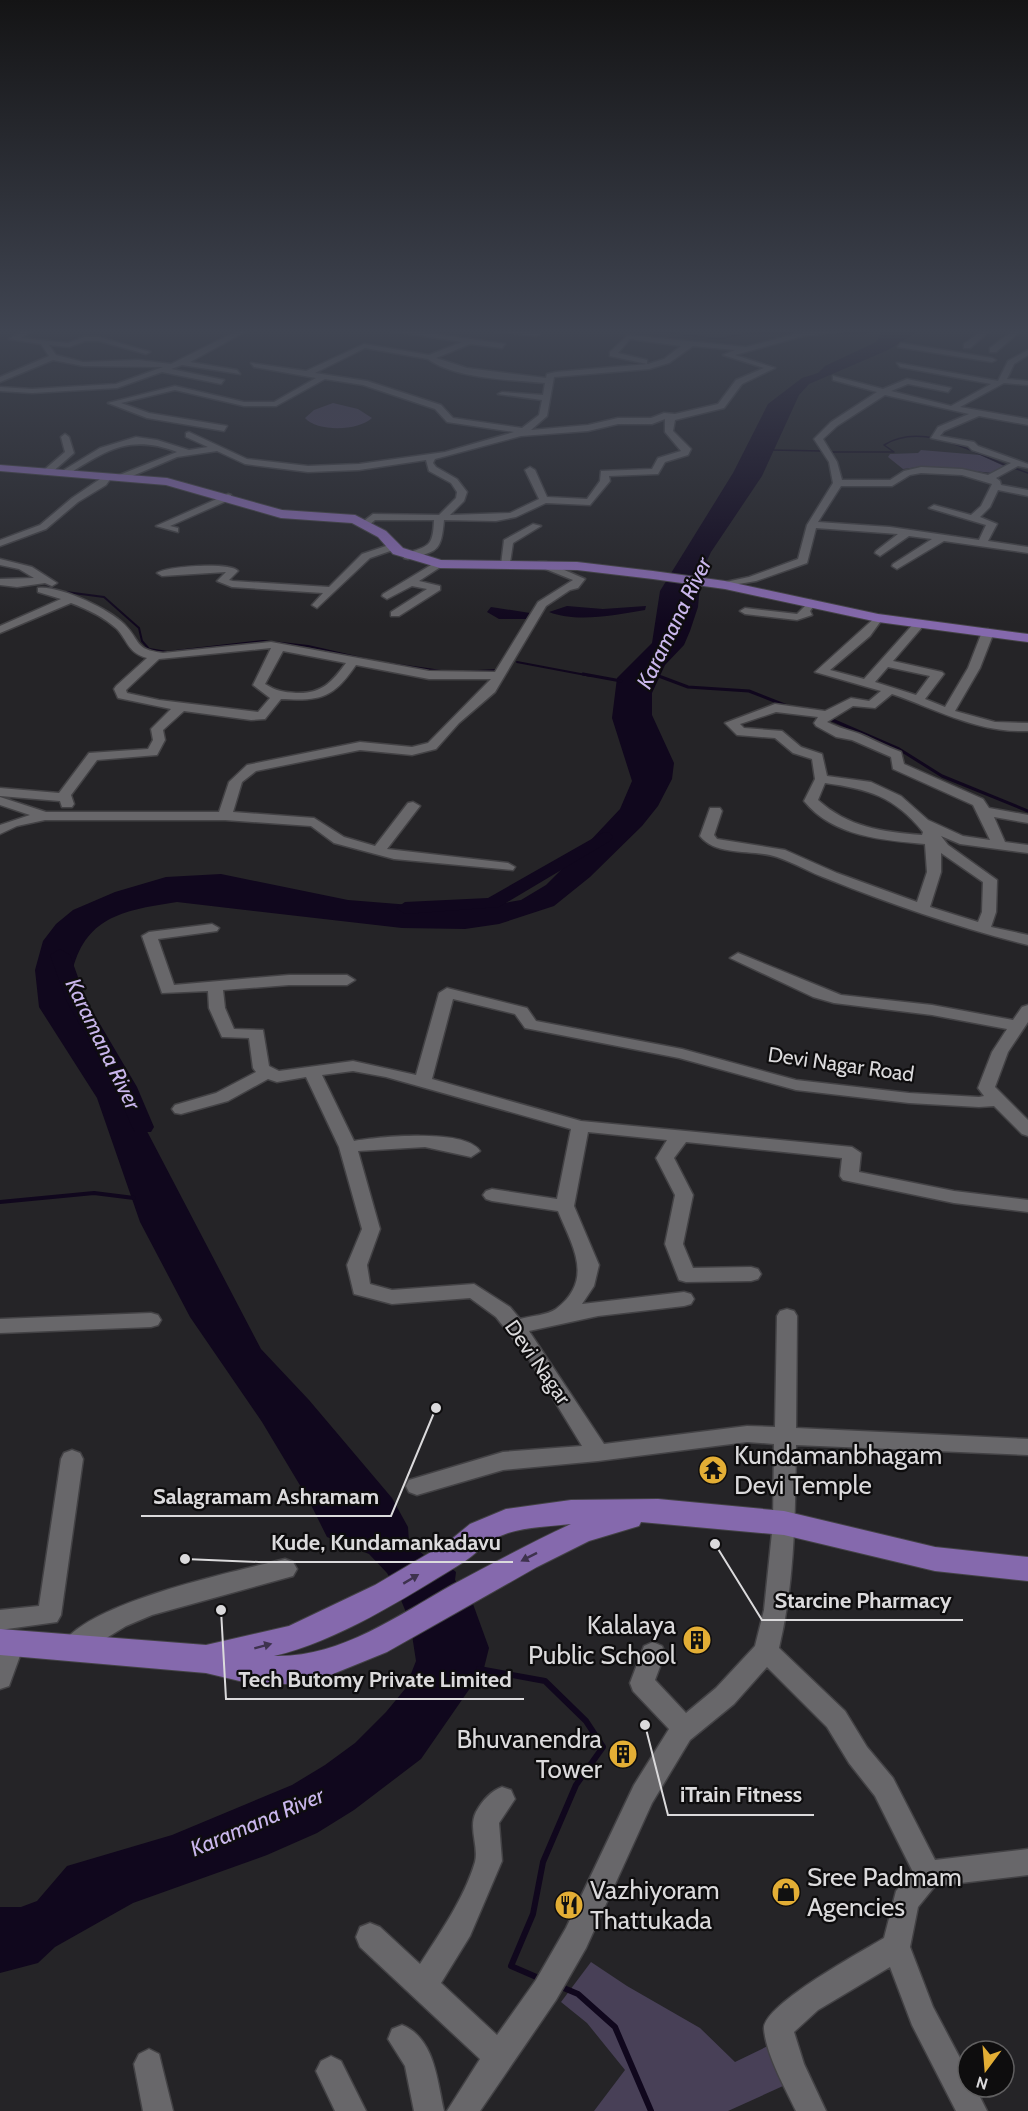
<svg xmlns="http://www.w3.org/2000/svg" width="1028" height="2111" font-family="Cabin,sans-serif">
<style>
.green{fill:#484057}
.water{fill:#10071d}
.lines{fill:none;stroke-linecap:round;stroke-linejoin:round}
.stream-far4{stroke:#10071d;stroke-width:1.5}
.stream-far3{stroke:#10071d;stroke-width:2}
.stream-far2{stroke:#10071d;stroke-width:3}
.stream-far1{stroke:#10071d;stroke-width:4}
.stream{stroke:#10071d;stroke-width:6}
.river{fill:#10071d;fill-rule:evenodd}
.minor-casing{stroke:#434245;stroke-width:3}
.major-casing{stroke:#434245;stroke-width:2}
.minor{fill:#68676a;fill-rule:evenodd}
.major{fill:#8569ad;fill-rule:evenodd}
.oneway{fill:#3e324e}
.labels{text-anchor:middle;dominant-baseline:central;stroke-width:4.5;stroke-linejoin:round;paint-order:stroke}
.street-label{font-size:21px;fill:#dbdadc;stroke:#0e0d0e}
.water-label{font-size:22px;font-style:italic;fill:#cab7ed;stroke:#0e0d0e}
.near-poi-label{font-size:26px;fill:#dbdadc;stroke:#0e0d0e;text-anchor:start}
.leader{fill:none;stroke:#dbdadc;stroke-width:2}
.callout-dot{fill:#dbdadc;stroke:#0e0d0e;stroke-width:2}
.callout-label{font-size:22px;text-anchor:middle;font-weight:bold;fill:#dbdadc;stroke:#0e0d0e;stroke-width:4.5;stroke-linejoin:round;paint-order:stroke}
</style>
<rect width="100%" height="100%" fill="#252427"/>
<path class="green" d="M333,403L358,409L372,418C359,431 317,432 305,418L314,410Z
M921,450L980,455L1006,467L993,473L925,466L903,469L888,457L890,454L918,453Z
M591,1962L627,1986L700,2028L735,2062L772,2044L783,2086L728,2111H594L625,2070L587,2023L561,2002Z"/>
<path class="water" d="M886,329H922L888,350L809,384L799,395L762,476L711,552L701,573L698,607L690,631L684,645L665,665L652,693V715L674,763L672,779L658,806L642,826L590,877L554,906L499,924L465,929L402,928L177,902C127,910 87,915 73,969C69,985 67,995 74,1010C81,1024 95,1038 105,1051L261,1349L309,1400L392,1498L408,1527L409,1542L433,1563L450,1567L456,1572L455,1580L473,1604L489,1648L484,1668L421,1759L354,1810L317,1833L267,1855L133,1903L55,1947L38,1963L0,1973V1907H21L37,1901L67,1866L172,1835L292,1785L325,1765L355,1743L386,1712L405,1689L416,1661L410,1622L396,1588L387,1573L369,1554L327,1537L307,1497L262,1422L190,1317L140,1222L97,1098L39,1007L35,970L43,941L56,924L73,910L115,892L166,877L221,874L348,900L423,906L476,908L521,900L546,885L589,842L620,809L632,781L612,718L617,678L652,643L660,591L733,473L768,404L802,378L818,373L825,366L876,342L882,332Z
M567,606L603,609L646,606L645,610C615,615 577,623 549,612Z
M491,607L530,613L526,619H499L487,612Z"/>
<g class="lines">
<path class="stream-far4" d="M638,329L719,339L743,334L798,333
M813,334L866,333L877,329
M771,450L822,451
M830,452H894L884,445C921,422 969,450 1005,465
M1014,468L1028,473"/>
<path class="stream-far3" d="M44,583L54,589
M66,592L104,597L139,628L142,641L149,649L167,652L263,641L308,646L378,662L448,672
M517,662L591,676
M458,672L498,670"/>
<path class="stream-far2" d="M583,674L621,681
M656,675L688,687L749,691L787,706
M830,719L899,749L942,776L1028,811"/>
<path class="stream-far1" d="M0,1202L94,1193L134,1198"/>
<path class="stream" d="M479,1669L545,1681L586,1721L603,1747L576,1785L543,1862L533,1914L511,1966L541,1979
M559,1986L578,1994L615,2027L651,2111"/>
<path class="river" d="M604,832L610,833L613,837L610,841L499,907L405,914L396,908L405,902L488,898Z
M60,949L70,955L87,1002L137,1087L154,1127L151,1132H135L132,1127L115,1087L67,1002L50,955Z"/>
<g class="minor-casing">
<path id="minor" d="M26,329H35L21,338L68,343L84,337H99L150,352L146,354L99,341H85L69,347L49,345L56,355L83,362L138,360L171,364L241,329H250L190,362L237,370L240,374L182,365L171,369L224,380L221,384L162,372L117,388L32,393L0,391V387L32,389L116,384L163,367L83,366L53,360L0,382V377L49,356L41,344L9,339Z
M380,329H401L505,344L502,348L470,344L436,358L467,368L546,378L547,374L556,372L648,364L664,359L681,346L630,339L618,353L647,360V364L610,356V352L628,335L746,347L803,332L857,329L803,336L735,355L775,368L742,384L724,408L675,420L673,431L691,449L688,455L665,462L658,474L609,476L610,481L590,505L546,503L516,517L496,521L444,520C441,552 438,551 408,559L404,558V554C429,546 433,547 434,520H375L368,526L360,524L373,514L439,515L456,498L457,492L451,483L429,471L426,460L359,470L308,472L245,464L217,451L177,457L123,480H117V476L177,452C130,434 107,450 67,475L59,473L100,448L136,437L157,440L189,450L208,447L186,437V433L189,432L247,459L308,466L359,464L445,452L514,432L447,422L435,409L363,385L325,379L276,406H244L175,390L121,403L149,413L227,426L224,431L147,418L108,403L175,386L244,402H274L316,378L254,367L251,363L306,371L364,344L429,355L462,342ZM693,346L735,350L723,355L764,368L736,380L718,404L675,414L664,413L651,418H618L588,425L531,430L547,416L554,377L649,369L669,363ZM365,348L428,359C455,379 512,380 545,383L543,395L502,392L498,394L542,400L539,415L522,428L453,418L441,405L367,381L315,373ZM665,419V432L681,451L658,458L652,469L601,471L600,481L587,499L547,497L535,470L530,467L525,470L539,499L510,513L450,515L464,501L467,492L457,479L436,467L433,463L435,459L521,436L588,431L618,424H652Z
M481,329H510L540,334L536,336Z
M984,329H992L970,348H964V344Z
M1015,329H1023L996,352H990V348Z
M901,343L992,358L996,360L992,362L898,347Z
M1028,350V355L1014,364L1007,379L1028,381V385L1004,383L960,407L1028,419V425L979,416L944,431L940,436L974,442L978,446L1028,464V468L1018,466L996,478L1000,481L1001,485L1028,490V496L998,490L990,507L980,517L997,524L988,541L1028,547V553L944,541L897,569L892,566L893,564L932,539L909,536L880,556L875,553L876,551L898,534L816,528L807,563L756,581L721,587V583L749,577L798,559L807,525L833,483L829,462L814,439L831,422L877,392L833,380V376L883,389L907,379L951,388L948,392L908,384L891,391L951,406L991,384L900,367L897,363L998,381L1008,361ZM885,395L969,414L938,427L931,438L968,446L972,450L1011,463L988,475L962,469L921,467L904,471L890,480H842L837,462L823,439L837,426ZM921,473L962,475L992,484L981,506L971,515L934,505L929,508L986,525L979,540L890,527L818,522L841,486H892L910,475Z
M65,434L69,437L74,453L50,474H44V470L65,452L61,437Z
M106,475L111,478L106,485L78,502L46,529L0,546V540L40,525L72,498Z
M228,494L231,495V499L170,526L178,528V532L156,526Z
M533,524L541,526L513,543L510,563L501,565L504,540Z
M392,544L396,545V549L370,558L317,608L312,605L323,593L232,587L217,581L226,572L162,576L157,573C167,566 231,562 238,571L229,580L233,581L329,587L362,554Z
M0,559L32,567L57,583L52,586L45,583L17,587L0,585V579L34,578L19,569L0,565Z
M436,562L445,564L419,581L440,586V590L399,616H391V612L427,589L412,586L387,599L382,596L383,594Z
M538,562H546L585,579L578,588L570,590L546,606L495,692L459,723L436,749L412,755L360,750L256,771L242,782L233,812L314,818L344,837L375,846L408,803L413,802L420,806L387,849L508,863L515,867L513,870L394,859L334,843L311,826L225,820H45L17,826L0,834V825L30,815L0,805V797L46,812H219L229,782L247,765L360,742L412,747L428,743L491,679H429L356,665C333,698 322,701 281,699L265,719L251,720L184,711L163,730L165,740L157,755L97,760L71,795L74,804L72,807H62L60,801L0,796V788L59,793L89,753L148,749L153,740L151,729L171,709L118,698L114,689L116,686L147,658C128,653 128,641 117,629C104,617 87,609 71,603L0,633V626L61,599L38,592V588C59,585 109,609 124,624C142,642 133,649 163,653L271,642L429,671L495,672L538,602L573,580L538,566ZM271,648L253,685L270,698L258,712L159,700L127,693L126,690L159,659ZM283,651L346,663C332,682 322,694 296,693C283,692 276,691 265,684Z
M811,600L816,603L810,611L812,615L797,620L745,614L740,611L745,608L797,614Z
M878,615L883,618L870,636L830,670L864,679L916,621H924V625L893,661L942,672L944,674L925,699L945,707L968,668L982,632L988,629L994,632L980,668L955,711L995,722L1028,723V731C978,733 938,710 892,694L875,708L853,706L827,722C839,728 849,730 860,734C874,740 887,747 901,752L904,764L983,799L989,808L1028,815V823L994,817L1005,842L1028,845V853L960,844L941,836L948,845L997,880L996,912L991,927L1028,935V945C960,928 893,905 828,879C811,873 795,863 777,857C755,849 716,857 700,836L710,808H720L722,811L714,835L717,839L785,850L837,873L917,902L927,872L925,844C883,840 833,837 804,801L815,779L812,759L793,753L775,738L737,735L725,723L775,704L825,711L851,698L869,701L881,691L815,672ZM888,667L930,676L916,695L875,682ZM776,712L818,717L814,723L816,726L836,737L852,740L891,757L893,769L973,805L990,840L963,836L928,820L901,796L871,782L827,776L822,754L801,747L782,731L744,728L740,724ZM825,783C868,789 894,796 923,832L922,835C882,832 848,827 818,800ZM941,853L983,882L982,912L978,922L930,907L941,872Z
M212,924L219,928L217,931L158,939L174,985L289,975H347L355,980L347,985H289L223,990L225,1008L234,1029L263,1030L269,1066L279,1071L353,1061L416,1075L439,993L447,988L527,1008L536,1021L682,1049L796,1080L909,1093L979,1097L984,1096L978,1088L992,1052L1007,1029L932,1015L834,1003L813,997L730,958L738,953L743,955L841,995L932,1005L1013,1020L1022,1007L1028,1005V1022L1008,1052L995,1087L1028,1120V1136L1022,1134L994,1106L979,1107L909,1103L796,1090L679,1058L525,1028L515,1014L453,999L432,1079L581,1121L852,1147L861,1153L859,1172L954,1191L1028,1200V1212L954,1203L843,1180L840,1176L842,1158L686,1142L674,1158L693,1195L683,1244L693,1268L751,1267L758,1269L761,1274L758,1279L751,1281L686,1282L679,1280L665,1244L675,1195L656,1158L667,1140L588,1132L574,1206L599,1265L594,1286L582,1304L684,1292L691,1294L694,1299L691,1304L684,1306L598,1316L529,1331L604,1444L747,1426L775,1427L777,1316L780,1311L787,1309L794,1311L797,1316L796,1428L1028,1439V1455L796,1445C795,1513 795,1581 779,1648L845,1711L867,1747L893,1778L935,1860L1028,1849V1875L935,1886L918,1907L910,1947L933,2007L968,2073V2087H975L987,2111H956L912,2025L890,1967L818,2010L794,2032L804,2064L826,2111H796C785,2088 766,2054 764,2029C762,2005 863,1951 884,1938L896,1891L913,1872L875,1796L849,1763L827,1727L767,1667L734,1704L690,1740L652,1803L586,1948L556,2000L480,2111H447L480,2059L360,1947L356,1937L360,1927L370,1923L380,1927L420,1964C440,1933 464,1899 475,1862C479,1846 468,1828 476,1812C482,1801 491,1791 502,1787L511,1790L515,1799L499,1823L502,1861L470,1936L441,1983L497,2035L536,1980L566,1928L634,1785L669,1729L633,1691L630,1683L644,1646L653,1642L662,1646L665,1653L655,1680L686,1713L716,1688L755,1646L764,1610L773,1523L774,1444L747,1442L598,1461L503,1470L417,1495L409,1492L406,1486L409,1480L503,1452L582,1446L529,1359L496,1317L470,1298L392,1304L354,1294L347,1265L362,1229L339,1147L306,1077L277,1082L268,1079L228,1101L181,1114L175,1113L172,1109L175,1105L216,1093L256,1072L253,1068L249,1038L222,1037L209,1008L208,991L162,993L142,936L149,932ZM353,1071L386,1077L571,1129L557,1199L492,1189L486,1191L483,1195L486,1199L492,1201L558,1211C572,1246 595,1279 556,1309C548,1315 530,1316 520,1319L510,1307L474,1284L392,1290L370,1284L367,1265L380,1229L358,1151L425,1147L471,1157L480,1151C465,1128 378,1137 354,1141L322,1075Z
M151,1313L158,1315L161,1320L158,1325L151,1327L0,1333V1319Z
M72,1450L80,1453L83,1459L61,1615L57,1622L0,1630V1610L39,1606L61,1459L64,1453Z
M285,1559L293,1562L297,1569L293,1576L152,1615L126,1626L72,1659L64,1655L60,1648C81,1603 237,1571 285,1559Z
M13,1632L21,1635L25,1642L9,1686L0,1689V1645L5,1635Z
M402,2025C435,2038 437,2081 444,2111H414L405,2066L388,2039L392,2029Z
M149,2049L159,2054L173,2111H143L134,2064L139,2054Z
M331,2056L341,2061L366,2111H335L316,2071L321,2061Z"/>
</g>
<g class="major-casing">
<path id="major" d="M0,465L167,478L282,510L355,515L386,531L403,548L441,560L577,562L653,571L725,581L878,614L1028,634V642L878,622L725,589L653,579L577,570L440,568L393,554L378,537L352,523L281,518L166,485L0,471Z
M658,1499L784,1511L935,1547L1028,1557V1581L935,1571L784,1535L641,1522L639,1526L589,1541L537,1567L387,1652L323,1678L287,1684L248,1683L206,1673L0,1655V1629L206,1645L289,1626L375,1585L448,1542L470,1524L506,1509L571,1500ZM571,1524C530,1543 491,1564 452,1585C397,1616 339,1658 274,1656C338,1641 403,1599 459,1565C476,1555 488,1539 508,1533C527,1527 553,1526 571,1524Z"/>
</g>
<use href="#minor" class="minor"/>
<use href="#major" class="major"/>
</g>
<defs><path id="oneway-solid" d="M-6-.8H1V-3.2L6.5 0L1 3.2V.8H-6Z" transform="scale(1.5)"/></defs>
<g class="oneway">
<use href="#oneway-solid" transform="translate(529 1557) rotate(153)"/>
<use href="#oneway-solid" transform="translate(411 1579) rotate(-31)"/>
<use href="#oneway-solid" transform="translate(263 1646) rotate(-15)"/>
</g>
<linearGradient id="sky" x2="0" y2="1"><stop stop-color="#141415"/><stop offset="0.53" stop-color="#404552"/><stop offset="1" stop-color="#404552" stop-opacity="0"/></linearGradient>
<rect width="1028" height="625" fill="url(#sky)"/>
<defs>
<g id="temple-disc" transform="scale(1.5)"><circle r="9.5" fill="#e3ae35" stroke="#0e0d0e"/><path d="M0-6L5-2H3V0L6.5 2.5H4V6H1.5V3h-3V6H-4V2.5H-6.5L-3 0V-2H-5Z" fill="#111"/></g>
<g id="building-disc" transform="scale(1.5)"><circle r="9.5" fill="#e3ae35" stroke="#0e0d0e"/><path d="M-4-6H4V6H1V3H-1V6H-4ZM-2.5-4.3h1.7v1.8h-1.7ZM.8-4.3h1.7v1.8H.8ZM-2.5-1h1.7V.8h-1.7ZM.8-1h1.7V.8H.8Z" fill="#111"/></g>
<g id="shop-disc" transform="scale(1.5)"><circle r="9.5" fill="#e3ae35" stroke="#0e0d0e"/><path d="M-5-2.5h2.3a2.7 3.5 0 0 1 5.4 0H5L5.5 6h-11ZM-1.5-2.5h3a1.5 2.3 0 0 0-3 0Z" fill="#111"/></g>
<g id="restaurant-disc" transform="scale(1.5)"><circle r="9.5" fill="#e3ae35" stroke="#0e0d0e"/><path d="M-5-6h1v4h1v-4h1v4h1v-4h1v5L-1.5 .5V6h-2V.5L-5-1ZM5-6V6H3V1.5H1.5Q1.5-4 5-6Z" fill="#111"/></g>
</defs>
<g fill-rule="evenodd">
<use href="#temple-disc" x="713" y="1470"/>
<use href="#building-disc" x="697" y="1640"/>
<use href="#building-disc" x="623" y="1754"/>
<use href="#shop-disc" x="786" y="1892"/>
<use href="#restaurant-disc" x="569" y="1905"/>
</g>
<g class="labels">
<g class="street-label">
<text transform="translate(841 1064) rotate(8)">Devi Nagar Road</text>
<text transform="translate(538 1362) rotate(55)">Devi Nagar</text>
</g>
<g class="water-label">
<text transform="translate(674 623) rotate(-64)">Karamana River</text>
<text transform="translate(103 1044) rotate(64)">Karamana River</text>
<text transform="translate(257 1822) rotate(-23)">Karamana River</text>
</g>
<g class="near-poi-label">
<text x="734" y="1455">Kundamanbhagam<tspan x="734" dy="30">Devi Temple</tspan></text>
<text x="676" y="1625" text-anchor="end">Kalalaya<tspan x="676" dy="30">Public School</tspan></text>
<text x="602" y="1739" text-anchor="end">Bhuvanendra<tspan x="602" dy="30">Tower</tspan></text>
<text x="807" y="1877">Sree Padmam<tspan x="807" dy="30">Agencies</tspan></text>
<text x="590" y="1890">Vazhiyoram<tspan x="590" dy="30">Thattukada</tspan></text>
</g>
</g>
<path class="leader" d="M436 1408L391 1516H141M185 1559L259 1562H513M715 1544L762 1620H963M221 1610L226 1699H524M645 1725L668 1815H814"/>
<g class="callout-dot">
<circle cx="436" cy="1408" r="6"/>
<circle cx="185" cy="1559" r="6"/>
<circle cx="715" cy="1544" r="6"/>
<circle cx="221" cy="1610" r="6"/>
<circle cx="645" cy="1725" r="6"/>
</g>
<g class="callout-label">
<text x="266" y="1504">Salagramam Ashramam</text>
<text x="386" y="1550">Kude, Kundamankadavu</text>
<text x="863" y="1608">Starcine Pharmacy</text>
<text x="375" y="1687">Tech Butomy Private Limited</text>
<text x="741" y="1802">iTrain Fitness</text>
</g>
<g transform="translate(986 2069) rotate(196)"><circle r="28" fill="#0e0d0e" stroke="#605f60" stroke-width="1.5"/>
<path d="M0-4.5L10 22L0 15L-10 22Z" fill="#e3ae35"/>
<text y="-9" font-size="16" font-weight="bold" text-anchor="middle" fill="#dbdadc">N</text>
</g>
</svg>
